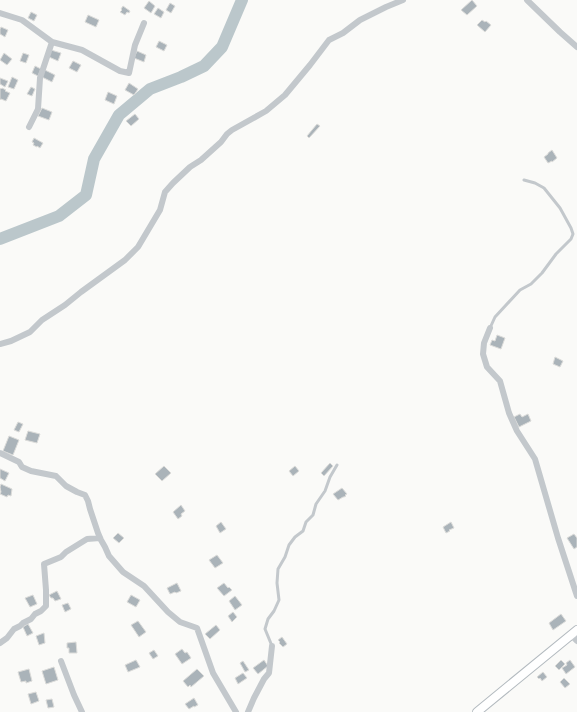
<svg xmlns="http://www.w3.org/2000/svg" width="577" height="712" font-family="Ubuntu,sans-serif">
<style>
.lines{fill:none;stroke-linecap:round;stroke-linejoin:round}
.river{stroke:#bbc7cb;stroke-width:12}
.building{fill:#aab3b9;stroke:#dcdcda}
.secondary-casing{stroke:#b3babf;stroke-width:10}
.lane{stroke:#c3c8cc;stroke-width:3}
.street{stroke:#c3c8cc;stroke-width:6}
.secondary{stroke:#fff;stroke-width:8}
</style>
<rect width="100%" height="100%" fill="#fafaf8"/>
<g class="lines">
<path class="river" d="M0,239L59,216L86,195L94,159L119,115L150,89L181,77L204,66L222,47L242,0"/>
</g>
<path class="building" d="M472,0L477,6L467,15L461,10Z
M149,1L155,6L151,13L144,8Z
M170,3L175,6L171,13L166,10Z
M123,6L130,11L129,13L127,12L125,15L120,12L122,10L121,9Z
M158,8L164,12L161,18L154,14Z
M31,12L37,15L34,21L28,18Z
M88,15L99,20L96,27L85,22Z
M482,20L485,22L486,21L491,25L485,32L477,25Z
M1,27L8,30L5,37L0,34V29Z
M159,41L167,45L164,51L156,47Z
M51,50L61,53L58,61L49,57Z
M137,51L146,55L144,62L134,58Z
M4,53L12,59L7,65L0,60Z
M23,53L29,55L26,63L20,61Z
M73,61L81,65L77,72L69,68Z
M35,66L41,69L38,76L32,73Z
M45,70L55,75L52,82L42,77Z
M12,77L18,80L14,89L8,87Z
M0,78L8,81L5,87L0,84Z
M129,83L138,89L134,95L125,90Z
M31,87L35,89L32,96L27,94Z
M0,88L1,89L2,88L6,90L5,91L10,93L6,101L1,99L0,100Z
M108,92L117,96L114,104L105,100Z
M42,108L52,112L49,120L38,116Z
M135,114L139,119L131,126L126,121Z
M317,124L320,126L309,138L307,136Z
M34,138L43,143L40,148L37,146V147L33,145L34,143L32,142Z
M552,150L557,158L552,162V161L548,163L544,157L548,154V153Z
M497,335L505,338L501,349L490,345L492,340L495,341Z
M555,357L563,361L560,367L553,364Z
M520,414L522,417L528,414L531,421L519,427L514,417Z
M18,422L23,424L19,432L14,430Z
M28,431L40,434L37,443L25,440Z
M9,436L19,440L13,455L3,451Z
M330,463L333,466L324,476L321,473Z
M164,466L171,473L162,481L155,474Z
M295,466L299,471L293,476L289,471Z
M0,469L9,473L5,481L0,478Z
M1,484L12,489L11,496L8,495L7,497L0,494L1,492L0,487Z
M342,488L347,494L345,495L346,496L344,497H343L338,500L333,494Z
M181,505L185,511L181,514L182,516L178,519L173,512Z
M221,522L226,529L220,533L216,526Z
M451,522L454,528L449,530L450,531L446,533L443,527Z
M118,533L124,538L119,543L113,538Z
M574,534L577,538V547L574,549L567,538Z
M217,555L223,563L215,568L209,560Z
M177,583L181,591L176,593L175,592L170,594L167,588Z
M224,583L228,588L229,587L232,590L224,596L217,588Z
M57,591L61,599L55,601L53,598H51L49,595Z
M33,595L37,604L30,607L25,598Z
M131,595L140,600L136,607L127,602Z
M235,596L242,605L235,610L229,601Z
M68,603L71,609L65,612L62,605Z
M233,612L237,617L232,622L228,616Z
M561,614L566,621L553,630L549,623Z
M138,621L146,632L139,637L131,625Z
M28,624L33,633L27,636L23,627Z
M216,625L220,630L210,639L205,634Z
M44,633L45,643L39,645L36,636Z
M282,637L287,644L283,647L279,643L280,642L278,640Z
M76,642L77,653H69V648H67V643Z
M182,649L185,653L187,652L191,658L182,664L175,654Z
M154,650L158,656L153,659L149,653Z
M136,660L140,667L128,672L125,665Z
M264,660L268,666L258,674L253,668Z
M561,660L565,664L559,670L555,666Z
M570,660L575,667L566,674L562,668L567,665L566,663Z
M243,661L249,670L245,672L240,663Z
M54,667L58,680L46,684L42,671Z
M29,669L32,681L26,683V681L21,682L18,672Z
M197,669L204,676L191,687L190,685L188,687L183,681Z
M543,672L547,677L542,681L540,678L539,679L537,677Z
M243,673L247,678L238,684L235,678Z
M564,678L570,684L565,688L560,682Z
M36,692L39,701L31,704L28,694Z
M194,698L198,705L194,707V706L189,709L185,704Z
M52,699L54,707L48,708L46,700Z"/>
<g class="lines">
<g class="secondary-casing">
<path id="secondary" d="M477,712L577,630"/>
</g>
<path class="lane" d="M490,328L495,317L520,290L531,284L542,273L556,254L571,239L573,234L571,228L560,208L544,188L535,183L524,180
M272,646L265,629L268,619L274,611L279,600L277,583L278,569L285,557L289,545L295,537L303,531L306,522L313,515L316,504L325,491L330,477L337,465"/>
<path class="street" d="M527,0L560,32L577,47
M0,13L22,20L52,42L82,50L120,71L129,73L135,45L144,23
M29,127L38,109L40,78L52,42
M490,328L484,343L483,354L487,367L500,381L509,413L517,431L535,459L558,538L577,596
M0,344L11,341L30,332L42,320L65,305L81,292L125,260L138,247L160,210L165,192L173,183L190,167L201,160L221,142L227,134L232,130L266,111L285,95L310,65L329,40L343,33L360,20L386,7L403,0
M0,453L19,462L22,467L31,471L56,476L66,486L77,492L85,495L88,501L90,509L98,533L101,540L105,547L109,556L123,572L144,586L168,612L180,622L197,628L213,673L236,712
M571,635L577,641
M0,643L7,638L14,629L20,626L23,623L31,619L35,614L41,611L46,606V590L44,564L61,557L66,552L87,539L100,538
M61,661L74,695L82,712
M248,712L254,698L264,679L269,673L272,646"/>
<use href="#secondary" class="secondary"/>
</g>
</svg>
